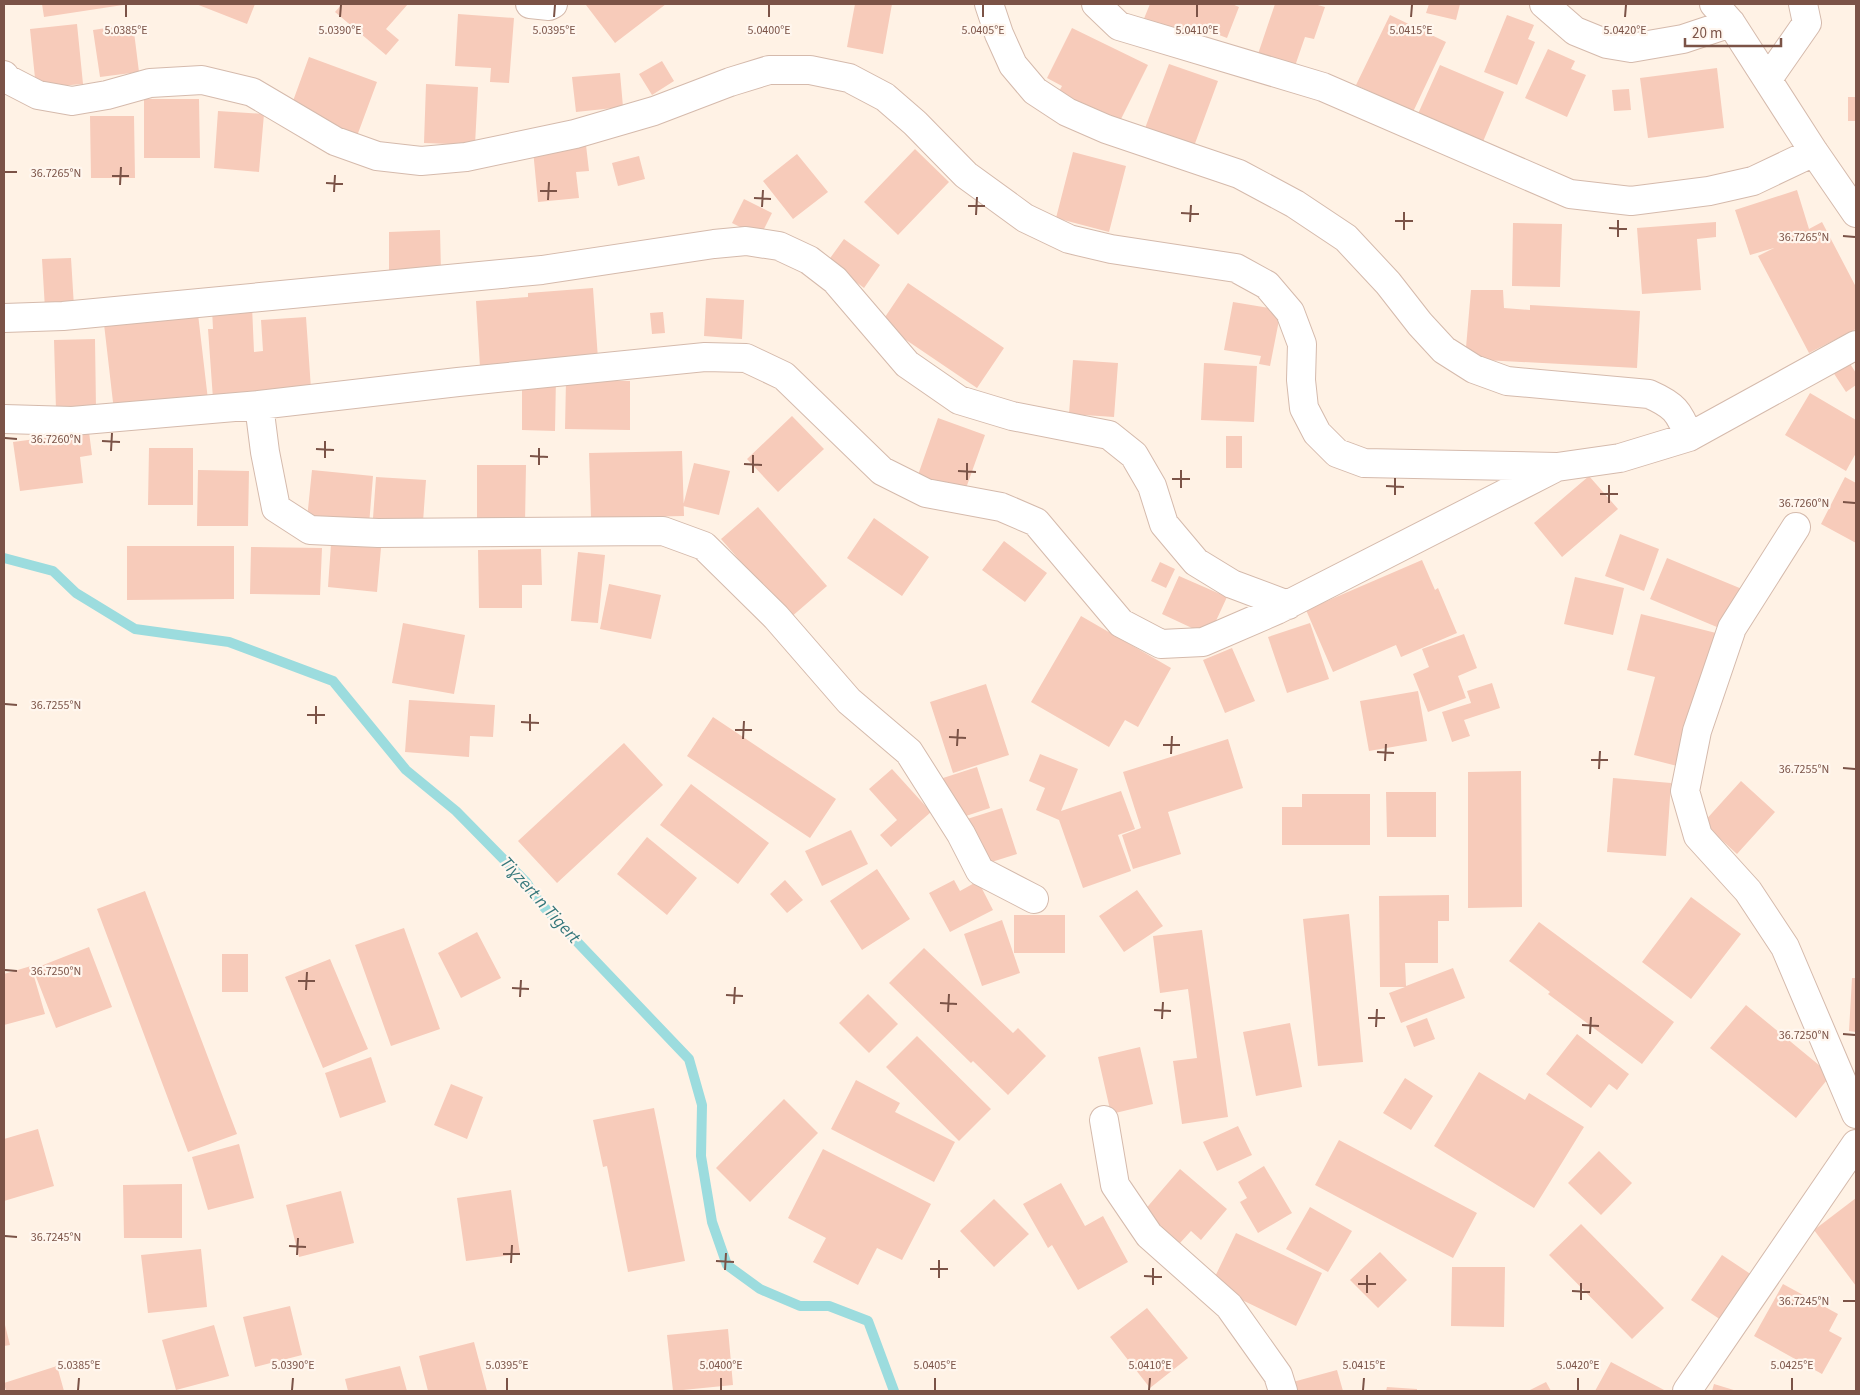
<svg xmlns="http://www.w3.org/2000/svg" width="1860" height="1395" font-family="'Source Sans 3',sans-serif">
<style>
.lines{fill:none;stroke-linecap:round;stroke-linejoin:round}
.stream{stroke:#9cdcde;stroke-width:10}
.building{fill:#f7cbba}
.street-casing{stroke:#d5baac;stroke-width:30}
.street{stroke:#fff;stroke-width:28}
.ticks{fill:none;stroke:#7b5347;stroke-width:2}
.labels{text-anchor:middle;dominant-baseline:central;stroke-width:4.5;stroke-linejoin:round;paint-order:stroke}
.water-label{font-size:18px;font-style:italic;fill:#35777b;stroke:#fff6ee}
.ticks-label{font-size:12px;text-anchor:middle;fill:#7b5347;stroke:#fff6ee;stroke-width:4.5;stroke-linejoin:round;paint-order:stroke}
</style>
<rect width="100%" height="100%" fill="#fff2e5"/>
<g class="lines">
<path class="stream" d="M4,558L53,571L76,593L135,629L229,642L333,681L406,770L456,811L526,882L541,904L689,1059L702,1105L701,1156L712,1222L727,1265L760,1289L800,1306H829L868,1321L894,1391"/>
</g>
<path class="building" d="M42,4H122L123,5L44,17Z
M196,4H255L247,24Z
M342,4H408L386,29L399,40L386,55L335,12Z
M588,4H666L615,43L586,5Z
M855,4H892L883,54L847,47Z
M1150,4H1232L1239,7L1227,38L1193,25L1187,39L1143,21Z
M1275,4H1314L1325,7L1314,39L1305,37L1295,66L1258,54Z
M1429,4H1460L1456,20L1426,13Z
M458,14L514,18L509,83L490,82L491,68L455,66Z
M1390,15L1446,42L1413,112L1356,85Z
M1507,15L1534,25L1528,39L1535,42L1517,85L1484,72Z
M77,24L83,84L36,88L30,29Z
M133,24L139,72L100,77L93,30Z
M1072,28L1148,65L1116,129L1055,99L1062,86L1047,78Z
M1548,49L1575,61L1571,69L1586,75L1567,117L1525,98Z
M309,57L377,82L357,136L289,112Z
M662,61L674,81L652,95L639,74Z
M1169,64L1218,81L1190,157L1141,139Z
M1440,65L1504,92L1482,144L1417,116Z
M1717,68L1724,128L1648,138L1640,78Z
M620,73L623,107L576,112L572,77Z
M426,84L478,87L475,145L424,143Z
M1629,89L1631,110L1614,111L1612,90Z
M1848,97H1856V121H1848Z
M144,99H199L200,158H144Z
M218,111L264,114L259,172L214,168Z
M90,116H134L135,178H91Z
M586,145L589,171L576,172L579,198L538,202L533,150Z
M915,149L949,182L898,235L864,202Z
M1073,152L1126,166L1109,232L1056,218Z
M797,154L828,192L793,219L763,181Z
M639,156L645,179L618,186L612,163Z
M1797,190L1809,229L1822,222L1856,287V329L1809,353L1758,256L1774,248L1750,255L1735,210Z
M744,199L772,213L760,237L732,223Z
M1716,222V237L1697,239L1701,290L1642,294L1637,228Z
M1513,223L1562,224L1560,287L1512,286Z
M440,230L441,272H389V232Z
M844,239L880,265L864,288L828,261Z
M71,258L74,307L45,309L42,259Z
M908,283L1004,348L977,388L881,323Z
M593,288L598,359L480,367L476,301L528,297V293Z
M1471,290H1503L1504,308L1530,310V305L1640,311L1637,368L1465,359Z
M706,298L744,300L742,339L704,336Z
M1233,302L1281,310L1270,366L1259,364L1261,356L1224,350Z
M252,306L254,352L263,351L261,320L306,317L311,389L213,399L208,329H213L212,309Z
M663,312L665,333L652,334L650,313Z
M198,314L208,400L114,411L104,324Z
M95,339L96,409L56,410L54,340Z
M1847,359L1856,373V385L1846,392L1831,369Z
M1073,360L1118,363L1114,417L1069,414Z
M1204,363L1257,366L1254,422L1201,420Z
M522,376L556,377L555,431L522,430Z
M566,380L630,381V430L565,429Z
M1810,393L1856,420V453L1846,471L1785,435Z
M792,416L824,449L778,492L747,459Z
M938,418L985,435L965,491L918,475Z
M89,432L92,455L80,457L83,483L20,491L13,442Z
M1226,436H1242V468H1226Z
M149,448H193V505H148Z
M682,451L684,516L591,518L589,453Z
M694,463L730,471L719,515L683,506Z
M477,465H526L525,524H477Z
M198,470L249,471L248,526H197Z
M312,470L373,476L369,525L307,519Z
M1589,476L1618,509L1562,557L1534,523Z
M376,477L426,480L423,522L373,518Z
M1845,477L1856,483V543L1821,524Z
M758,507L827,586L790,618L721,539Z
M874,518L929,557L902,596L847,558Z
M1620,534L1659,549L1644,591L1605,576Z
M1004,541L1047,573L1025,602L982,570Z
M331,544L381,548L377,592L328,587Z
M127,546H234V599L127,600Z
M251,547L322,548L320,595L250,594Z
M541,549L542,585H522V608H479L478,550Z
M578,552L605,555L598,623L571,621Z
M1667,558L1742,589L1724,630L1650,599Z
M1422,560L1435,590L1438,588L1457,633L1401,657L1396,645L1333,672L1306,610Z
M1160,562L1175,569L1166,588L1151,581Z
M1179,576L1227,597L1209,636L1162,614Z
M1575,577L1624,588L1613,635L1564,624Z
M609,584L661,595L651,639L600,629Z
M1641,614L1720,634L1685,768L1634,755L1655,677L1627,670Z
M1081,616L1171,668L1138,727L1125,720L1109,747L1031,702Z
M403,623L465,635L454,694L392,683Z
M1310,623L1329,679L1287,693L1268,637Z
M1464,634L1477,668L1458,676L1466,698L1428,712L1413,674L1429,667L1422,649Z
M1232,648L1255,701L1225,713L1203,660Z
M1492,683L1500,708L1464,720L1470,736L1452,742L1442,712L1471,703L1467,691Z
M986,684L1009,755L953,773L930,702Z
M1418,691L1427,741L1369,751L1360,701Z
M409,700L495,705L493,737L470,736L469,757L405,752Z
M713,717L836,799L810,838L687,756Z
M1228,739L1243,788L1168,812L1181,854L1133,869L1122,835L1141,828L1123,772Z
M624,743L663,785L557,883L518,841Z
M1040,754L1078,769L1061,811L1121,791L1135,829L1118,835L1131,871L1083,888L1059,820L1036,810L1045,788L1029,781Z
M977,767L990,808L954,820L940,779Z
M892,769L931,812L891,847L880,835L897,820L869,789Z
M1521,771L1522,907L1468,908V772Z
M1613,778L1671,783L1666,856L1607,852Z
M1741,781L1775,812L1737,854L1703,823Z
M691,784L769,843L738,884L660,825Z
M1386,792H1436V837H1387Z
M1302,794H1370V845H1282V807H1302Z
M1002,808L1017,854L982,865L967,819Z
M851,830L868,864L822,886L805,851Z
M647,837L697,878L667,915L617,874Z
M877,869L910,919L862,950L830,901Z
M785,880L803,900L787,913L770,894Z
M954,880L960,891L978,881L993,910L950,932L929,893Z
M1137,890L1163,926L1124,952L1099,916Z
M145,891L237,1134L188,1152L97,909Z
M1449,895V921H1438V963H1405L1406,986L1453,968L1465,998L1401,1023L1389,993L1405,987H1380L1379,896Z
M1691,897L1741,934L1691,999L1642,962Z
M1349,914L1363,1062L1318,1066L1303,919Z
M1014,915H1065V953H1014Z
M1002,920L1020,973L982,986L964,934Z
M1539,922L1674,1022L1642,1064L1548,994L1550,992L1509,961Z
M404,928L440,1029L391,1046L355,945Z
M1202,930L1228,1117L1182,1124L1173,1061L1197,1058L1188,989L1160,993L1153,936Z
M477,932L501,978L461,998L438,953Z
M89,947L112,1007L56,1028L33,969Z
M924,948L1013,1033L1018,1028L1046,1056L1008,1095L973,1061L971,1063L889,983Z
M222,954H248V992H222Z
M330,959L368,1049L323,1068L285,977Z
M31,966L45,1014L4,1025V974Z
M1852,978H1856V1032L1849,1031Z
M868,994L898,1024L869,1053L839,1023Z
M1746,1005L1831,1075L1796,1118L1710,1048Z
M1427,1018L1435,1039L1414,1047L1406,1026Z
M1290,1023L1302,1087L1256,1096L1243,1032Z
M1577,1034L1629,1074L1617,1090L1609,1084L1591,1108L1546,1074Z
M917,1036L991,1109L959,1141L886,1067Z
M1140,1047L1153,1104L1111,1114L1098,1057Z
M371,1057L386,1102L340,1118L325,1073Z
M1479,1072L1525,1100L1529,1093L1584,1127L1534,1208L1434,1146Z
M1405,1078L1433,1096L1411,1130L1383,1113Z
M856,1080L900,1103L895,1112L955,1142L934,1182L831,1129Z
M451,1084L483,1097L467,1139L434,1125Z
M784,1099L818,1133L750,1202L716,1168Z
M654,1108L685,1261L628,1272L607,1166L603,1167L593,1120Z
M1238,1126L1252,1155L1217,1171L1203,1142Z
M38,1129L54,1186L4,1201V1139Z
M1339,1140L1477,1213L1453,1258L1315,1185Z
M239,1144L254,1198L208,1210L192,1157Z
M823,1149L931,1204L902,1260L877,1248L858,1285L813,1262L826,1238L788,1218Z
M1599,1151L1632,1183L1601,1215L1568,1183Z
M1264,1166L1292,1213L1258,1233L1240,1202L1247,1198L1238,1182Z
M1180,1169L1227,1209L1201,1240L1191,1231L1180,1243L1143,1212Z
M1061,1183L1085,1226L1103,1216L1128,1262L1078,1290L1052,1245L1048,1248L1023,1204Z
M182,1184V1238H124L123,1185Z
M511,1190L520,1254L466,1261L457,1198Z
M341,1191L354,1243L299,1257L286,1205Z
M1856,1198V1286L1814,1230Z
M994,1199L1029,1234L994,1267L960,1231Z
M1310,1207L1352,1231L1328,1272L1286,1249Z
M1581,1224L1664,1308L1632,1339L1549,1255Z
M1236,1233L1322,1273L1296,1326L1211,1285Z
M201,1249L207,1307L148,1313L141,1255Z
M1380,1252L1407,1280L1378,1308L1350,1280Z
M1722,1255L1758,1279L1727,1324L1691,1300Z
M1452,1267H1505L1504,1327L1451,1326Z
M1783,1284L1838,1314L1829,1331L1842,1338L1822,1374L1754,1336Z
M290,1306L302,1355L255,1367L243,1317Z
M1147,1308L1188,1358L1150,1388L1110,1337Z
M4,1321L10,1345L4,1346Z
M214,1325L229,1376L176,1390L162,1340Z
M728,1329L733,1385L673,1391L667,1335Z
M474,1342L487,1391H428L419,1356Z
M1611,1362L1666,1391H1595Z
M57,1366L64,1391H6L4,1383Z
M400,1366L407,1391H348L345,1379Z
M1337,1370L1343,1391H1292L1289,1383Z
M1546,1382L1551,1391H1528Z
M1714,1384L1737,1391H1712Z
M1387,1387L1417,1389V1391H1386Z"/>
<g class="lines">
<g class="street-casing">
<path id="street" d="M530,4L549,6L553,4
M989,4L999,34L1013,65L1035,91L1067,112L1106,129L1239,174L1295,204L1346,238L1388,283L1420,324L1444,350L1474,369L1507,381L1649,394C1674,405 1679,411 1689,437
M1096,4L1119,26L1323,87L1570,194L1631,201L1709,191L1753,181L1814,152
M1544,4L1575,31L1607,44L1631,48L1683,39L1731,23
M1714,4L1731,23L1814,152L1856,213
M4,75L7,79L38,95L72,101L107,95L150,83L202,80L252,92L335,141L377,156L421,161L466,157L575,134L654,111L730,82L769,70H810L849,78L885,97L915,123L966,175L1025,218L1069,239L1111,249L1236,268L1267,285L1290,312L1302,344L1301,380L1304,408L1317,433L1337,453L1364,463L1557,467L1620,458L1689,437L1856,345
M1768,79L1807,23L1803,4
M4,318L63,316L542,270L714,244L746,241L779,246L809,260L835,280L907,364L959,400L1012,416L1109,435L1134,455L1152,486L1164,524L1196,562L1232,584L1288,605
M259,405L265,452L276,508L310,530L378,533L663,531L704,546L776,617L849,701L909,752L961,834L980,871L1034,899
M4,419L72,421L259,405L458,382L705,357L746,358L784,376L882,471L926,493L1001,507L1036,522L1121,623L1161,644L1203,642L1277,610L1553,469
M1796,527L1732,628L1697,731L1685,791L1698,836L1748,891L1785,947L1856,1114
M1104,1120L1115,1185L1149,1235L1229,1306L1278,1375L1283,1391
M1687,1391L1856,1144"/>
</g>
<use href="#street" class="street"/>
</g>
<path class="ticks" d="M126,17V5M340,17L341,5M554,17L555,5M769,17V5M983,17V5M1197,17V5M1411,17L1412,5M1625,17L1626,5M5,172H17M112,176H129M326,183L343,184M120,185L121,167M540,191H557M334,192L335,175M754,198L771,199M548,200L549,182M968,206H985M762,207L763,190M1181,213L1199,214M976,215L977,197M1395,221H1413M1190,222L1191,205M1609,228L1627,229M1404,230V212M1843,236L1855,237M1618,237V220M5,438L17,439M102,441L120,442M316,449L334,450M111,451L112,433M530,456L548,457M325,458V441M744,464L762,465M539,465V448M958,471L976,472M753,473V455M1172,479H1190M967,480V463M1386,486L1404,487M1181,488V470M1600,494H1618M1395,495V478M1843,502L1855,503M1609,503V485M5,704L17,705M307,715H325M521,722L539,723M316,724V706M735,730H752M530,731V714M949,737L966,738M743,739L744,721M1163,745H1180M957,746L958,729M1377,752L1394,753M1171,754L1172,736M1591,760H1608M1385,761L1386,744M1843,768L1855,769M1599,769L1600,751M5,970L17,971M298,981H315M512,988L529,989M306,990L307,972M726,995L743,996M520,997L521,980M940,1003L957,1004M734,1004L735,987M1154,1010L1171,1011M948,1012L949,994M1368,1018H1385M1162,1019L1163,1002M1582,1025L1599,1026M1376,1027L1377,1009M1590,1034L1591,1017M1843,1034L1855,1035M5,1236L17,1237M289,1246L306,1247M503,1254H520M297,1255L298,1238M716,1261L734,1262M511,1263L512,1245M930,1269H948M725,1270L726,1253M1144,1276L1162,1277M939,1278V1260M1358,1284H1376M1153,1285V1268M1572,1291L1590,1292M1367,1293V1275M1581,1300V1283M1843,1301H1855M78,1390L79,1378M292,1390L293,1378M507,1390V1378M721,1390V1378M935,1390V1378M1149,1390L1150,1378M1363,1390L1364,1378M1578,1390V1378M1792,1390V1378"/>
<g class="labels">
<g class="water-label">
<text transform="translate(540 900) rotate(48)">Tiɣzert n Tigert</text>
</g>
</g>
<g class="ticks-label">
<text x="126" y="34">5.0385°E</text>
<text x="340" y="34">5.0390°E</text>
<text x="554" y="34">5.0395°E</text>
<text x="769" y="34">5.0400°E</text>
<text x="983" y="34">5.0405°E</text>
<text x="1197" y="34">5.0410°E</text>
<text x="1411" y="34">5.0415°E</text>
<text x="1625" y="34">5.0420°E</text>
<text x="56" y="177">36.7265°N</text>
<text x="1804" y="241">36.7265°N</text>
<text x="56" y="443">36.7260°N</text>
<text x="1804" y="507">36.7260°N</text>
<text x="56" y="709">36.7255°N</text>
<text x="1804" y="773">36.7255°N</text>
<text x="56" y="975">36.7250°N</text>
<text x="1804" y="1039">36.7250°N</text>
<text x="56" y="1241">36.7245°N</text>
<text x="1804" y="1305">36.7245°N</text>
<text x="79" y="1369">5.0385°E</text>
<text x="293" y="1369">5.0390°E</text>
<text x="507" y="1369">5.0395°E</text>
<text x="721" y="1369">5.0400°E</text>
<text x="935" y="1369">5.0405°E</text>
<text x="1150" y="1369">5.0410°E</text>
<text x="1364" y="1369">5.0415°E</text>
<text x="1578" y="1369">5.0420°E</text>
<text x="1792" y="1369">5.0425°E</text>
</g>
<rect width="1860" height="1395" fill="none" stroke="#7b5347" stroke-width="10"/>
<path d="M1685 38v8h96v-8" fill="none" stroke="#7b5347" stroke-width="2.5"/>
<text x="1692" y="38" font-size="15" fill="#7b5347" stroke="#fff6ee" stroke-width="4" paint-order="stroke">20 m</text>
</svg>
